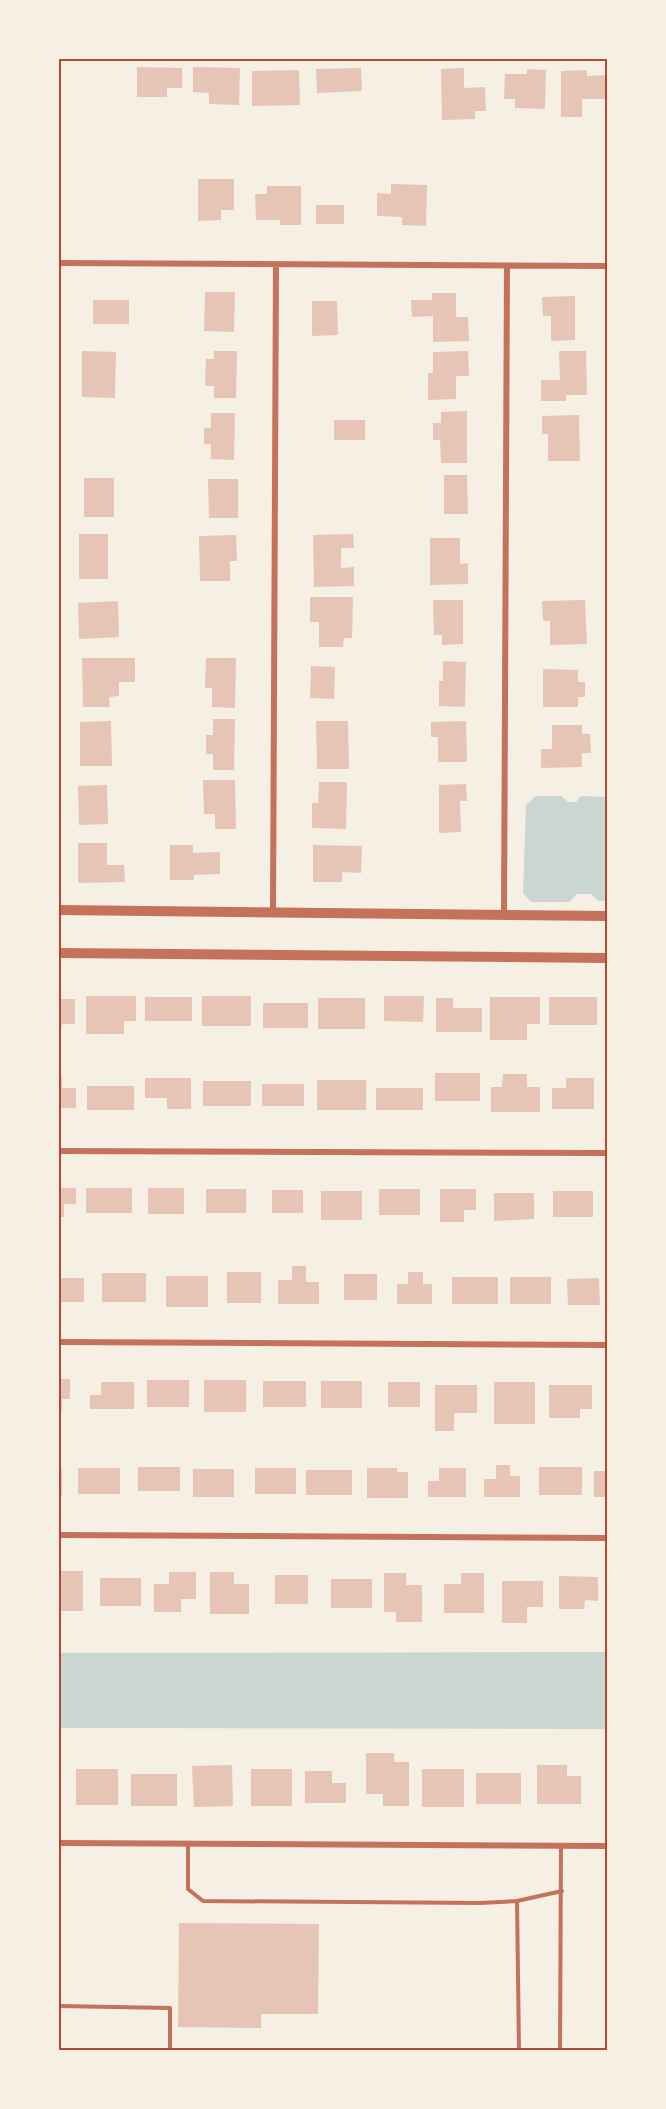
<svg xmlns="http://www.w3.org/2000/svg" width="666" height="2109" font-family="'Noto Sans',sans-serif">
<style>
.water{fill:#c9d6d2}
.building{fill:#e6c5b7}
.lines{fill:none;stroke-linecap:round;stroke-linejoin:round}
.service{stroke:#c5725c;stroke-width:4}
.minor{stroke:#c5725c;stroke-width:6}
.tertiary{stroke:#c5725c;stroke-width:10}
.neatline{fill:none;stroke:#b5482f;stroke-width:2}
</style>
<rect width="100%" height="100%" fill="#f6efe4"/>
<path class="water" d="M536,796H561L568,802H576L581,796L607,797V901H598L591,894H577L569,902H531L523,893L526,805Z
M607,1652V1729L59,1728V1653Z"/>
<path class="building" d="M137,67L182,68V88H167V97H137Z
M193,67L240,68L239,105L209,104V93L193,92Z
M361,68L362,91L317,93L316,69Z
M464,68V88L485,87L486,111H475V119L442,120L441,69Z
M527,69L546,70L545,109L515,108V99H504L505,74H527Z
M299,70L300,105L252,106V71Z
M587,70V76L608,75V99H582V117H561V71Z
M198,179H234V210H221V220L198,221Z
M391,184L427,185L426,226L402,225V217L377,216V193L391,194Z
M267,186H301V225H280V220H256L255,194H267Z
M316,205H344V224H316Z
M205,292H235L234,332L204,331Z
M432,293H456V317H468L469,341L433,342V316L412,317L411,300H432Z
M575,296V340L551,341V316H543L542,297Z
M93,300H129V324H93Z
M312,301H337L338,335L312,336Z
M82,351L116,352L115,398L82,397Z
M214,351H237L236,398H214V386H205L206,359H214Z
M468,351L469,376H456V399L428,400V373H433V352Z
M559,351H586L587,395H566V401H541V380H560Z
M467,411V463H441L440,440H433V423H441V412Z
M211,413H235L234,460L211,459V444H204V428H211Z
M579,415L580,461H548V434H542V416Z
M334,420H365V440H334Z
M444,475H467L468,514H444Z
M84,478H114V517H84Z
M208,479H238V518H209Z
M79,534H108V579H79Z
M353,534L354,548H341V568L354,567V586L314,587L313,535Z
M236,535L237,561H230V581H200L199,536Z
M430,538H460V564L468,563V584L430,585Z
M310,597H353L352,638H344L343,647H319V622H310Z
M433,600H463V644L442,645V635H434Z
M585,600L587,644L550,645V621H543L542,601Z
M118,601L119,637L79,639L78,603Z
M82,658H135V682H119V696L109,697L110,707H83Z
M206,658H236L235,708L212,707V688H205Z
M443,661L466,662L465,707L439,706V681H443Z
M311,666L335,667L334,699L310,698Z
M543,669L578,670V682H585V697H578V707H543Z
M213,719H235L234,770H213V754H206V735H213Z
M111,721L112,766H80V722Z
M316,721H348L349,769H317Z
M466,721L467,762H438V737H431V722Z
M552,725H582V734H590L591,753H582V767L541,768V749H552Z
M203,780H235L236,829H215V814H204Z
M319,782H347L346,829L312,828V803H318Z
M466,784L467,801H460L461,832L439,833V785Z
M107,785L108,824L79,825L78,786Z
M78,843H107V865H124L125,882L78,883Z
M170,845H193V853L220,852V874L194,875V880H170Z
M313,845L362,846L361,873L342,872V882H313Z
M86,996H136V1021H124V1034H86Z
M202,996H251V1026H202Z
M384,996H424L423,1022L384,1021Z
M145,997H192V1021H145Z
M490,997H540V1024H527V1040H490Z
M549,997H597V1025H549Z
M318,998H365V1029H318Z
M436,998H453V1008H482V1032H436Z
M58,999H75V1024H62V1028H58Z
M263,1003H308V1028H263Z
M435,1073H480V1101H435Z
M503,1074H527V1087H540V1112H491V1087H502Z
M58,1076H62V1088H76V1108H58Z
M145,1078H191V1109H167V1098H145Z
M566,1078H594V1109H552V1088H566Z
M317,1080H366V1110H317Z
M203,1081H251V1106H203Z
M262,1084H304V1106H262Z
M87,1086H134V1110H87Z
M376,1088H423V1110H376Z
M58,1188H76V1204H64V1217H58Z
M86,1188H132V1213H86Z
M148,1188H184V1214H148Z
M206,1189H246V1213H206Z
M379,1189H420V1215H379Z
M440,1189H476V1210H464V1222H440Z
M272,1190H303V1213H272Z
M321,1191H362V1220H321Z
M553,1191H593V1217H553Z
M494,1193H534V1219L494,1221Z
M292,1266H306V1282H319V1304H278V1280H292Z
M227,1272H261V1303H227Z
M408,1272H423V1284H432V1304H397V1284H408Z
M102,1273H146V1302H102Z
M344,1274H377V1300H344Z
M166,1276H208V1307H166Z
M452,1277H498V1304H452Z
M510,1277H551V1304H510Z
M58,1278H84V1302H58Z
M599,1278L600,1305H568L567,1279Z
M58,1379H70V1399H62V1412H58Z
M147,1380H189V1407H147Z
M204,1380H246V1412H204Z
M263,1381H306V1407H263Z
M321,1381H362V1408H321Z
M101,1382H134V1409H90V1395H101Z
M388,1382H420V1407H388Z
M494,1382H535V1424H494Z
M435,1385H477V1413H454V1431H435Z
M549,1385H592V1409H580V1418H549Z
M496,1465H510V1476H520V1497H484V1479H496Z
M138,1467H180V1491H138Z
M539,1467H582V1495H539Z
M58,1468H62V1495H58Z
M78,1468H120V1494H78Z
M255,1468H296V1494H255Z
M367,1468H397V1472H408V1498H367Z
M439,1468H466V1497H428V1481H439Z
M193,1469H234V1497H193Z
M306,1470H352V1495H306Z
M594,1471H608V1497H594Z
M58,1571H83V1611H58Z
M169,1572H196V1599H181V1612H154V1584H169Z
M210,1572H234V1584H249V1614H210Z
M384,1573H406V1585H422V1622H396V1612H384Z
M461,1573H484V1613H444V1584H461Z
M275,1575H308V1604H275Z
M559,1576L598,1577V1601L585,1600L584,1609H559Z
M100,1578H141V1606H100Z
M331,1579H372V1608H331Z
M502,1581H543V1607H527V1623H502Z
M366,1753H394V1762H409V1806H383V1794H366Z
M232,1765L233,1806L194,1807L192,1766Z
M537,1765H567V1776H581V1804H537Z
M76,1769H118V1805H76Z
M251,1769H292V1806H251Z
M422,1769H464V1807H422Z
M305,1771H332V1783H346V1803H305Z
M476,1773H521V1804H476Z
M131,1774H177V1806H131Z
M179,1923L319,1924L318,2014H261V2028L178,2027Z"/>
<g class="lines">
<path class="service" d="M188,1844V1889L203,1901L480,1903L517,1901
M58,2006L170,2008V2050
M519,2050L517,1901L562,1891
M560,2050L561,1846"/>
<path class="minor" d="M58,263L608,266
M273,912L276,264
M504,915L507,266
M58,1151L608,1153
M58,1342L608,1345
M58,1535L608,1538
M58,1843L608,1846"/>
<path class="tertiary" d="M58,910L608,916
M58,953L608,958"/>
</g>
<rect width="666" height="2109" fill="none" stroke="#f6efe4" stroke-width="120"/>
<rect x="60" y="60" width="546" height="1989" class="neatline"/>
</svg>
